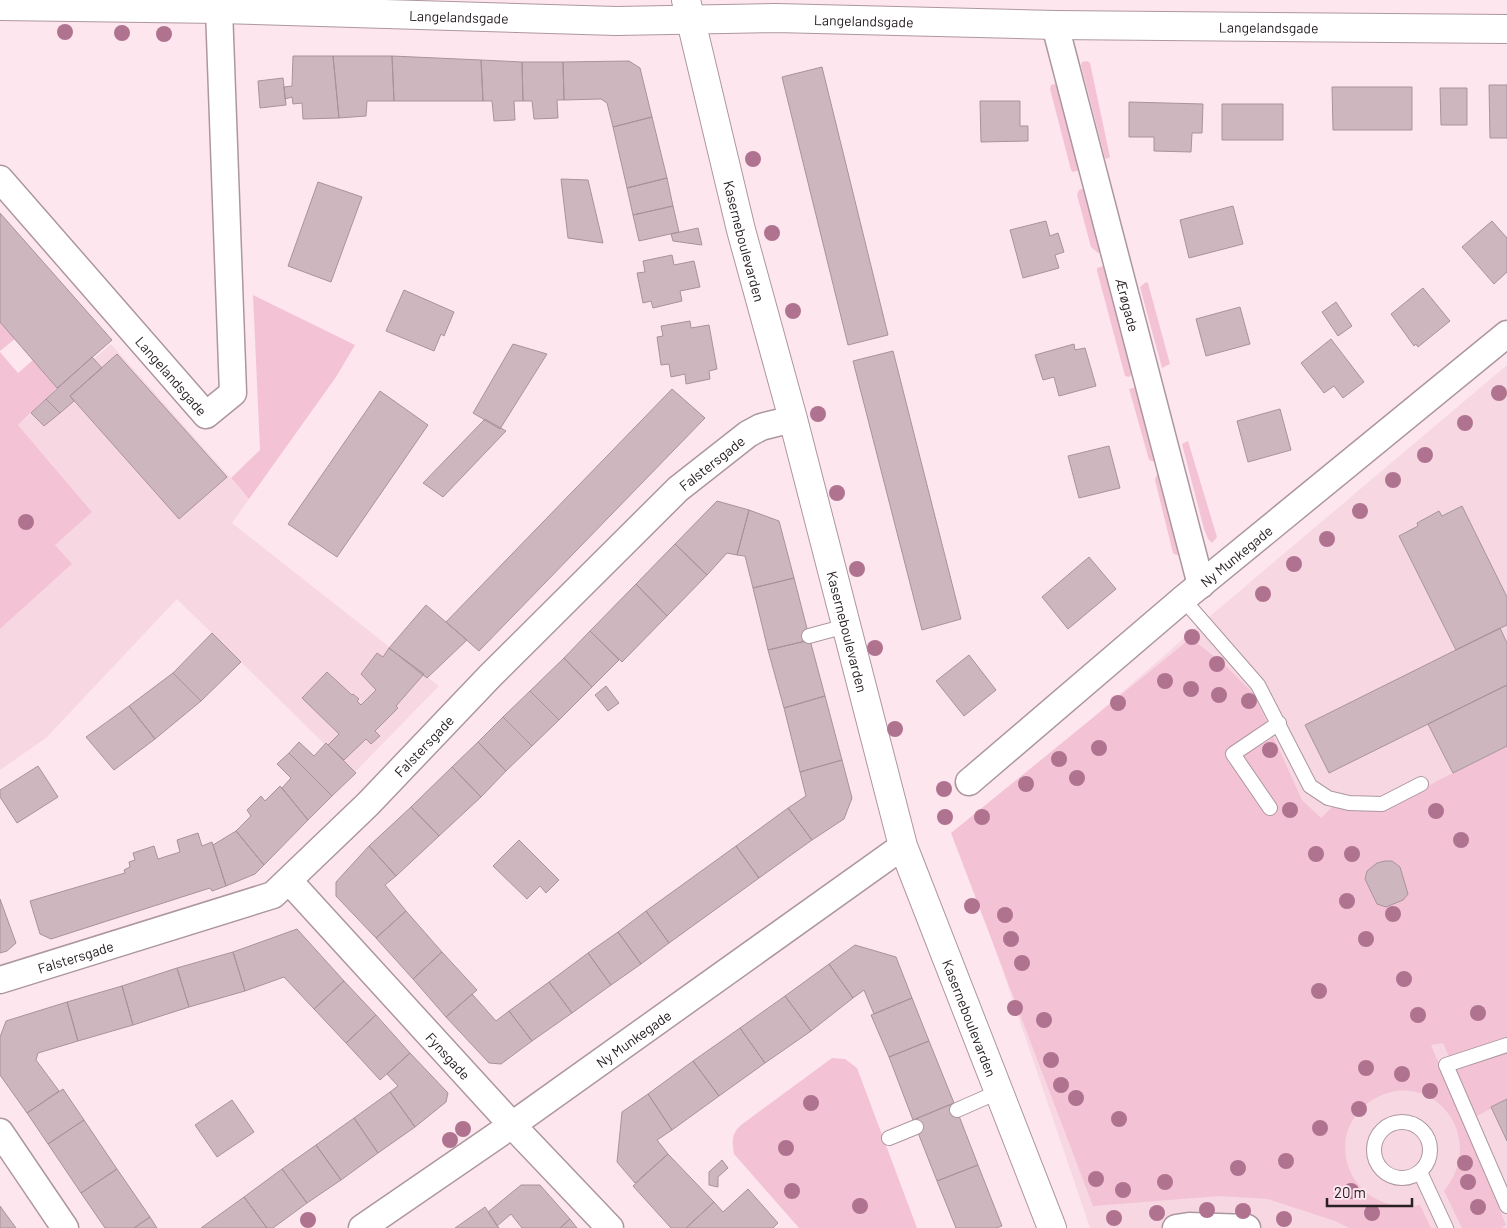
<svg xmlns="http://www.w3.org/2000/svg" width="1507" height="1228" font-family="Barlow,sans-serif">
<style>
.built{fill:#f7d7e2}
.green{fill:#f3c3d5}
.building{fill:#cdb6be;stroke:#a9939b}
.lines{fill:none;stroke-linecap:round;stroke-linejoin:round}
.lane-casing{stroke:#ad979e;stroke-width:16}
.street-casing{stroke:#ad979e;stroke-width:29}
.secondary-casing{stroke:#ad979e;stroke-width:30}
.lane{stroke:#fff;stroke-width:14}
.street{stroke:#fff;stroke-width:26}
.secondary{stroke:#fff;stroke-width:28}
.tree{fill:#af7390}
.labels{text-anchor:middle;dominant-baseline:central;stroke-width:4;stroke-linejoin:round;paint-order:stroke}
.street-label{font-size:14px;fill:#282023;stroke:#fee6ef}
</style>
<rect width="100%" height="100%" fill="#fee6ef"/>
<path class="built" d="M111,344L249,499L232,523L439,686L354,773L177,599L46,738L0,770V629L71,565L54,545L92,512L18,425Z
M1507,365V1228H1090L957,836L1190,633Z"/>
<path class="green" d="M1087,61L1090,63L1110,157L1107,159L1105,158L1081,65L1082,62Z
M1055,84L1059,89L1079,170L1073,172L1071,170L1050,89L1051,85Z
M1084,188L1101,248L1100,252L1098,253L1091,247L1077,195L1079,190Z
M1103,266L1105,268L1134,372L1129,377L1125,376L1097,271V268Z
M1146,282L1148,283L1170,364L1162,368L1140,287Z
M253,295L355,345L336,377L249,499L231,478L260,450Z
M0,322L15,339L0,351Z
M0,352L18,373L33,360L57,388L18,425L92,512L55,545L72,564L0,629Z
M1137,387L1157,460L1155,462L1149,460L1130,392L1129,389Z
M1188,441L1217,537L1212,543L1208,539L1204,529L1182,444Z
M1160,474L1180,554L1176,555L1173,553L1155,480L1156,476Z
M1191,638L1227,667L1254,694L1302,800L1321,818L1334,805L1365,810L1394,807L1437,781L1507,746V1100L1475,1117L1443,1043L1431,1045L1506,1225L1501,1228H1462L1444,1191C1489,1135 1430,1066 1374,1099C1318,1133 1349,1217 1420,1205L1431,1228H1349L1335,1221L1268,1199L1220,1196L1093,1206L951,833Z
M832,1058L845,1059L857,1068L917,1228H799L734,1154C732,1142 731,1134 741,1125Z"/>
<path class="building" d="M293,56H333L339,118L303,119L302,103L293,104L292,97L285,99L284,87L292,86Z
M333,56H392L394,101H367L366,116L339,118Z
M392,56L481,60L483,101H394Z
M481,60L522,62L523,101H514L515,120L494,121L492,101H483Z
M629,61L640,68L652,117L613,127L607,103L601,99L564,100L563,62Z
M522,62H563L564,100H557L558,118L534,119L532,101H523Z
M822,67L888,335L848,345L782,77Z
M283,78L286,105L260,108L258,81Z
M1489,85H1507V138H1490Z
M1332,87H1412V130H1333Z
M1440,88H1467V125H1441Z
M980,101H1020V126H1028V141L981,142Z
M1129,102L1203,104L1202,133H1192L1191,152L1154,151V137H1129Z
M1222,104H1283V140H1222Z
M652,117L667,178L627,188L613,127Z
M667,178L673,206L633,215L627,188Z
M561,179L588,180L603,243L568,238Z
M318,182L362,197L331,282L288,266Z
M673,206L679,232L639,241L633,215Z
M1233,206L1243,244L1189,258L1180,220Z
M0,213L112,340L57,388L0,322Z
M1046,221L1050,236L1058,233L1064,252L1055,255L1059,268L1023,278L1010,230Z
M1492,221L1507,238V272L1494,284L1462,247Z
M698,228L702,245L673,241L671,234Z
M672,255L674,265L694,261L700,287L680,291L682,301L653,308L651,301L643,303L637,273L645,272L643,261Z
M1423,288L1450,321L1418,347L1416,344L1414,346L1391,314Z
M404,290L454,312L444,336L441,334L434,351L386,331Z
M1336,302L1352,326L1338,336L1322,312Z
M1240,307L1250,344L1206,356L1196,319Z
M690,321L691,328L709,325L717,369L709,371L710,379L686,384L685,374L671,377L669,364L661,365L657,337L663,336L661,326Z
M1331,339L1364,382L1343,398L1334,386L1324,393L1301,363Z
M513,344L547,354L500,429L473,413Z
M1074,344L1075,350L1085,348L1096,386L1059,396L1054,377L1043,380L1035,355Z
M893,351L961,619L922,630L853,361Z
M117,354L227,477L179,519L70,396Z
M92,357L102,368L70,396L74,401L60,413L46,399Z
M672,389L705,418L479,651L446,622Z
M380,391L428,425L337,557L288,524Z
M46,399L60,413L44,426L31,413Z
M1280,409L1291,450L1248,462L1237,421Z
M485,419L506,431L443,497L423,483Z
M1109,446L1120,488L1079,498L1068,456Z
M717,501L749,510L737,555L727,553L707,575L675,544Z
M1462,506L1507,597V625L1456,650L1399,536L1418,526L1417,523L1439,511L1442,516Z
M749,510L779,521L794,578L753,588L745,556L737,555Z
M675,544L707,575L667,616L636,584Z
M1089,557L1116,589L1068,629L1042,597Z
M794,578L810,640L768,650L753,588Z
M636,584L667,616L622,662L590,631Z
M426,605L467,640L427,678L389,648Z
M1500,628L1507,643V685L1329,773L1305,725Z
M590,631L619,660L592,687L564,658Z
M212,633L241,662L201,701L173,673Z
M810,640L825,696L784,708L768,650Z
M389,648L424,674L396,706L398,708L375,731L380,736L371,744L366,739L344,760L328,745L339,734L302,698L327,672L352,695L353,694L359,699L357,701L361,705L376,690L361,674L377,653L383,657Z
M969,655L996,690L964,716L936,681Z
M564,658L592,687L559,720L530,691Z
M173,673L201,701L155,739L129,706Z
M1507,685V746L1453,773L1428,724Z
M606,686L619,703L608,711L595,695Z
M530,691L559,720L532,746L503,717Z
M825,696L842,760L800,772L784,708Z
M129,706L155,739L114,770L86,737Z
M503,717L532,746L506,771L478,742Z
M299,742L314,756L326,743L356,773L332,796L289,753Z
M478,742L506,771L481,797L452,767Z
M289,753L332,796L308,820L282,788L291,778L277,764Z
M842,760L852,798L844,819L812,840L788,808L806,796L800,772Z
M38,766L58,797L17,823L0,797V790Z
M452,767L481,797L439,836L411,807Z
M280,786L308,820L264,865L236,831L251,816L247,810L261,796L265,801Z
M411,807L439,836L396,876L369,846Z
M788,808L812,840L759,878L736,846Z
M236,831L264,865L255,874L226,886L213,845Z
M198,833L202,846L212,842L226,886L212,891L210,888L51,939L40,934L30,901L125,873L124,870L130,867L129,862L135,860L133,853L154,846L158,859L180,852L177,840Z
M519,840L559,880L546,893L540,886L527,899L493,866Z
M369,846L396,876L385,885L406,911L376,938L336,896V882Z
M736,846L759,878L669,943L646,911Z
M1385,861H1392L1400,867L1408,894L1403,900L1386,907L1377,904L1365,879L1367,871L1377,863Z
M0,899L16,943L7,951L0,953Z
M406,911L442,952L413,979L376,938Z
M646,911L669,943L641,964L618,932Z
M297,929L344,981L314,1009L284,977L245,991L233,952Z
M618,932L641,964L611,985L588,953Z
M855,945L896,957L912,998L874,1014L864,990L853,998L829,964Z
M233,952L245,991L189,1007L177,968Z
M442,952L477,990L446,1017L413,979Z
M588,953L611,985L572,1013L549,982Z
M829,964L853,998L811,1031L785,996Z
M177,968L189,1007L133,1025L122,986Z
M344,981L376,1015L346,1043L314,1009Z
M549,982L572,1013L532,1041L509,1011Z
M122,986L133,1025L78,1041L67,1002Z
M472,994L496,1021L509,1011L532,1041L501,1064L489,1063L446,1017Z
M785,996L811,1031L765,1063L740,1028Z
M912,998L929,1041L889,1057L871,1015Z
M67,1002L78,1041L38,1053L36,1060L59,1091L27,1113L0,1075V1037L6,1021Z
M376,1015L410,1053L380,1080L346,1043Z
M740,1028L765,1063L719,1096L693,1061Z
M929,1041L954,1103L913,1120L889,1057Z
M410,1053L448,1093L446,1102L415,1127L390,1092L398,1086L387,1074Z
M693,1061L719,1096L672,1130L648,1094Z
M63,1089L84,1120L48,1144L27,1113Z
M390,1092L415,1127L378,1153L354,1118Z
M648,1094L672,1130L657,1140L668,1154L635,1183L617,1162L622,1112Z
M1507,1099V1141L1491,1107Z
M232,1100L254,1132L217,1157L195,1125Z
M954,1103L978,1165L937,1181L913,1120Z
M354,1118L378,1153L341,1180L316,1145Z
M84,1120L117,1169L81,1193L48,1144Z
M316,1145L341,1180L307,1203L282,1169Z
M668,1154L714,1202L686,1228H671L633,1186Z
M722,1160L728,1168L718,1177V1187L709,1185V1172Z
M978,1165L1002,1226L996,1228H956L937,1181Z
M117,1169L150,1217L134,1228H105L81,1193Z
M282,1169L307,1203L273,1228H267L244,1197Z
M521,1185H540L570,1219L560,1228H522L511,1214L497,1226L488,1212Z
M748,1189L778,1223L773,1228H686L714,1202L723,1212Z
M244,1197L267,1228H201Z
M0,1206L16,1228H0Z
M485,1207L499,1228H455Z
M150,1217L157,1228H134Z
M570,1219L577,1228H560Z"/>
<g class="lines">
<g class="lane-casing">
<path id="lane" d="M1183,599L1258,685L1310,786L1328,798L1349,803L1382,804L1421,784
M809,636L846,626
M1270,808L1233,754L1279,723
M1507,1045L1446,1065L1507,1206
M957,1110L998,1092
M1374 1150a28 28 0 1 1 56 0a28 28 0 1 1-56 0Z
M889,1138L916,1127
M1420,1172L1446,1228"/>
</g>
<g class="street-casing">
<g id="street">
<path id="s1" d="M1055,25L1201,585"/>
<path id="s2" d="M0,179L206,415L233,393L219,9"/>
<path id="s3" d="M969,782L1183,599L1507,334"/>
<path id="s4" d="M290,882L512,1125L610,1228"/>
<path id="s5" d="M0,980L273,895L368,804L490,676L678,489L748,434L761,427L793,419"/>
<path d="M0,1132L65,1228"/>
<path id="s6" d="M362,1228L512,1125L903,846"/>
<path d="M1176,1228L1189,1226L1247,1228"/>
</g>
</g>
<g class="secondary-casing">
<g id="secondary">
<path id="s7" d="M686,0L741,230L793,419L903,846L1052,1228"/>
<path id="s8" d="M0,6L219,9L616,21L776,18L1055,25L1507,29"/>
</g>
</g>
<use href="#lane" class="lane"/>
<use href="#street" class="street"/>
<use href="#secondary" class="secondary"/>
</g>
<g class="tree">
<circle cx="65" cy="32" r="8"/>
<circle cx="122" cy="33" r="8"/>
<circle cx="164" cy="34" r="8"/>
<circle cx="753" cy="159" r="8"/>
<circle cx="772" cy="233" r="8"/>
<circle cx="793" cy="311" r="8"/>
<circle cx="1499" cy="393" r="8"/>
<circle cx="818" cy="414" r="8"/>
<circle cx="1465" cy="423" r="8"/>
<circle cx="1425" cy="455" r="8"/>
<circle cx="1393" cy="480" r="8"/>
<circle cx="837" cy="493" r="8"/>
<circle cx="1360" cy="511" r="8"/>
<circle cx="26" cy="522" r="8"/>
<circle cx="1327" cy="539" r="8"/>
<circle cx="1294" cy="564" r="8"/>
<circle cx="857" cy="569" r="8"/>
<circle cx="1263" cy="594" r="8"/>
<circle cx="1192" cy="637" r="8"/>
<circle cx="875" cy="648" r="8"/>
<circle cx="1217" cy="664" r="8"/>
<circle cx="1165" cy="681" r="8"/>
<circle cx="1191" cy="689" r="8"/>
<circle cx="1219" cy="695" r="8"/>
<circle cx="1249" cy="701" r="8"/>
<circle cx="1118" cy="703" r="8"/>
<circle cx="895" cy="729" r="8"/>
<circle cx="1099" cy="748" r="8"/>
<circle cx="1270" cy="750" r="8"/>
<circle cx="1059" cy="759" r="8"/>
<circle cx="1077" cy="778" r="8"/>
<circle cx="1026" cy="784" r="8"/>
<circle cx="944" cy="789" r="8"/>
<circle cx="1290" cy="810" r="8"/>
<circle cx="1436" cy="811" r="8"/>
<circle cx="945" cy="817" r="8"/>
<circle cx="982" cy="817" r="8"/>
<circle cx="1461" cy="840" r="8"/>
<circle cx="1316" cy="854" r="8"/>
<circle cx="1352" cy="854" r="8"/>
<circle cx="1347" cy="901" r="8"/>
<circle cx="972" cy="906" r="8"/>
<circle cx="1393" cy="914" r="8"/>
<circle cx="1005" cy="915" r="8"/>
<circle cx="1011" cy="939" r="8"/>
<circle cx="1366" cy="939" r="8"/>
<circle cx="1022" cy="963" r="8"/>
<circle cx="1404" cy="979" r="8"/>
<circle cx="1319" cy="991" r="8"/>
<circle cx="1015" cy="1008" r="8"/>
<circle cx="1478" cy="1013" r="8"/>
<circle cx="1418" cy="1015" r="8"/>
<circle cx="1044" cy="1020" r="8"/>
<circle cx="1051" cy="1060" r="8"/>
<circle cx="1366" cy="1068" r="8"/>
<circle cx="1402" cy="1074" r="8"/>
<circle cx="1061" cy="1085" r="8"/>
<circle cx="1430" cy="1091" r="8"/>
<circle cx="1076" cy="1098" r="8"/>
<circle cx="811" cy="1103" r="8"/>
<circle cx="1359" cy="1109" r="8"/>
<circle cx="1119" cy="1119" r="8"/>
<circle cx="1320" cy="1128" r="8"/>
<circle cx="463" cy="1129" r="8"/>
<circle cx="450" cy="1140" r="8"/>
<circle cx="786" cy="1148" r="8"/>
<circle cx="1286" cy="1161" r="8"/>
<circle cx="1465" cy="1163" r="8"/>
<circle cx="1238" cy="1168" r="8"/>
<circle cx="1096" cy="1179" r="8"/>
<circle cx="1165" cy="1182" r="8"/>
<circle cx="1468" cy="1182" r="8"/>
<circle cx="1123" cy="1190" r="8"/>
<circle cx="792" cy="1191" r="8"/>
<circle cx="1351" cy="1191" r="8"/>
<circle cx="860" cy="1206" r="8"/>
<circle cx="1478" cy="1207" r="8"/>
<circle cx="1207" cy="1210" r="8"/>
<circle cx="1243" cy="1211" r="8"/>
<circle cx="1157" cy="1213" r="8"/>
<circle cx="1372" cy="1213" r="8"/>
<circle cx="1114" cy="1218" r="8"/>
<circle cx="1284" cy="1219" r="8"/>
<circle cx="308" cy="1220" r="8"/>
</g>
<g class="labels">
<g class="street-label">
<text stroke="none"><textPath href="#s8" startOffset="459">Langelandsgade</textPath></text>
<text stroke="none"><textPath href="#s8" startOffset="864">Langelandsgade</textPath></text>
<text stroke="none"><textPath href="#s8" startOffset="1269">Langelandsgade</textPath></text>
<text stroke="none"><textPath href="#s7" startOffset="248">Kaserneboulevarden</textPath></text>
<text stroke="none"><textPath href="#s1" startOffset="289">Ærøgade</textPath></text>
<text stroke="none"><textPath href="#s2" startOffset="261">Langelandsgade</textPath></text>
<text stroke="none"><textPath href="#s5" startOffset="902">Falstersgade</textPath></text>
<text stroke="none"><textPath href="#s3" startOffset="350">Ny Munkegade</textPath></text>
<text stroke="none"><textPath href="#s7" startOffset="652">Kaserneboulevarden</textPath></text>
<text stroke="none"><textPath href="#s5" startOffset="498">Falstersgade</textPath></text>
<text stroke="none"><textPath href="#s5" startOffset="79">Falstersgade</textPath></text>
<text stroke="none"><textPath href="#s7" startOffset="1058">Kaserneboulevarden</textPath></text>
<text stroke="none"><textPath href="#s6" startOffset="331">Ny Munkegade</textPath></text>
<text stroke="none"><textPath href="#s4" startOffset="235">Fynsgade</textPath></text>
</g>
</g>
<path d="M1327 1198v8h85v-8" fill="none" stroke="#282023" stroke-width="2.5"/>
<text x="1334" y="1198" font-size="15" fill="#282023" stroke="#fee6ef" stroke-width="4" paint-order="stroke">20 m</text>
</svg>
